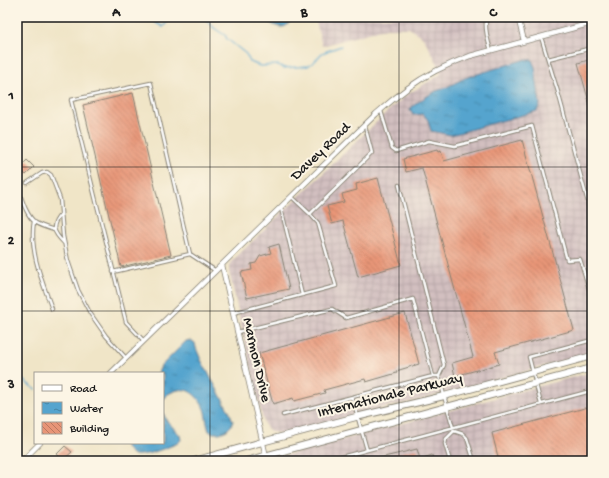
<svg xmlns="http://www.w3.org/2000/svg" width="609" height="478" font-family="'Gochi Hand',sans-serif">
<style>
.industrial{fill:url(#industrial-grid)}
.water{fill:url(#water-ripples);stroke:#386075}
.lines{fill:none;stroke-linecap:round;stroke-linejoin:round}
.stream{stroke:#55a4ce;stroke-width:1.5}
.building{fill:url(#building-back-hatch)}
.service-casing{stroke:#868072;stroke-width:4.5}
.minor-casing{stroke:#868072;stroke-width:6}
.tertiary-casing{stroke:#868072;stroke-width:8}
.service{stroke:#fff;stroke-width:2.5}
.minor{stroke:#fff;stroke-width:4.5}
.tertiary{stroke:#fff;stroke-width:6}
.grid{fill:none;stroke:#1c1c1c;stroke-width:1;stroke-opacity:0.55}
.labels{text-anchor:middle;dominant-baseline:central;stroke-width:4;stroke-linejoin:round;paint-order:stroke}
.street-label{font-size:15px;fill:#1c1c1c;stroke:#fcf5e5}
.neatline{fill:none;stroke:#1c1c1c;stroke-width:1.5}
.grid-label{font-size:13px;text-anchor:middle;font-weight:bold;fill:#1c1c1c}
</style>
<defs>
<pattern id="industrial-grid" width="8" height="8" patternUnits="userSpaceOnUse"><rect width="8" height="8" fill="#d2bfc0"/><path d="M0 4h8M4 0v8" fill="none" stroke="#b4a4a4"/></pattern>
<pattern id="water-ripples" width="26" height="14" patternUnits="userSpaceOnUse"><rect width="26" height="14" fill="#55a4ce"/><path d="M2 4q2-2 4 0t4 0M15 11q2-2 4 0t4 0" fill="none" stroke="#4685a6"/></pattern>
<pattern id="building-back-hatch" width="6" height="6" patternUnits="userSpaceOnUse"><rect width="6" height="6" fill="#e89577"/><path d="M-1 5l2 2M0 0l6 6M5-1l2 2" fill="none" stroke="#bb7961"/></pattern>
</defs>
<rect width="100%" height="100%" fill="#fcf5e5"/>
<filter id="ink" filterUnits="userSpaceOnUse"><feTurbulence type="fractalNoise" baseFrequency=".025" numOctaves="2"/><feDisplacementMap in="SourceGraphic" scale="8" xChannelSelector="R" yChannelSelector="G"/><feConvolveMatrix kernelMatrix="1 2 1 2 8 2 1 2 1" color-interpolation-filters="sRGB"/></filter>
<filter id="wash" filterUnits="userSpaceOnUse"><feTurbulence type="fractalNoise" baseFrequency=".012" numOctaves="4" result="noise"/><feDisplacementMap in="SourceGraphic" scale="16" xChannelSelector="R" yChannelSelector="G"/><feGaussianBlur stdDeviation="0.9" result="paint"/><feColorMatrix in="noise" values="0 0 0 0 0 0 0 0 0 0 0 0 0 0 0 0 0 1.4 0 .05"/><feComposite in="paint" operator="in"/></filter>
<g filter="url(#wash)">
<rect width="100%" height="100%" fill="#f0e5c7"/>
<path class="industrial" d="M315,17H592V353L419,400L369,411L283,433H278L272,432L267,428L264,424L229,271V267L231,262L260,234L389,110L408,94L441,74L438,64L423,37L409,28H386L322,46Z
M592,372V461H265L532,388Z"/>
<path class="water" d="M262,17H292C291,19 290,21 289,23C282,33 268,22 262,17Z
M526,59L532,60L535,67L540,105L537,111L451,135L431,131L428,120L423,114L413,115L410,110L412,107L421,100L436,91L445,88L465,78Z
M191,340L195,343L196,348L201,360L229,411L233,421L231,426L227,430L220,433H213L209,431C207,425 206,418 205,412C202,401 191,387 178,390C171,392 166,394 163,400V373H158L161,366L186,341Z
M163,412L166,420L180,435L181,440L178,443C169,447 144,457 134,455C129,453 126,447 124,443H163Z"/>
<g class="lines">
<path class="stream" d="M149,17L155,22L163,27L171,17
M204,17L214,28L226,36V38L246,54L250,62L260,66L278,65L284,68L308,66L314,62L322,53L341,46
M17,376L35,389"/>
</g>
<g id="blocks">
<path class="building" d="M592,59V109H591L578,63Z
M133,93L171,255L121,267L83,105Z
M522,140L574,330L495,352L499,364L455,376L452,363L473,357L422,168L406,172L403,159L437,150L438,152L441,151L444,161Z
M27,160L34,167L26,175L19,168Z
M378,178L401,265L358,277L343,221L332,224L327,206L344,202L342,194L357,190L356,184Z
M279,244L289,289L247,298L241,272L252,270L251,264L256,263L260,256L271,253L269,247Z
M405,313L419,364L396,371L397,373L366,382L365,379L324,390L325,393L294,401L293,398L273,404L259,353Z
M592,406V461H499L492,433Z
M65,446L72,452L63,460L57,454Z
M417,449L420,459L432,455L434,461H377L376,459Z"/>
</g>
</g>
<g filter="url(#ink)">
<use href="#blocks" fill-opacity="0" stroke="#868072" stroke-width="1"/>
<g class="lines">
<g class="service-casing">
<path id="service" d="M486,17C485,29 487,39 491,50
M541,37L558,92L592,217
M548,59L592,48
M381,111L392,148L396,151L429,141L455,146L532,126L567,260L580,259L592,298
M27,183L42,173L47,172L51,175L60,199L63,236L68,261L78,290L90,313L106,336L126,358
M17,185C21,197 26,216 36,223C41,226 48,228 54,230
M399,185L444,365L439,376L447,407L454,431
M292,197L310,214
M281,208L302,295
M61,214C50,226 53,232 64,243
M34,221C29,251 42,281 52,309
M113,272L190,254
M233,313L336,286L318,223L310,214L372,153L365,126
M237,332L332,309L346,318L413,299L433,376
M144,341L126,322L71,100L151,83L190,254L216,271
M352,397L367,450
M541,404L529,357L592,340
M283,415L433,376H439
M454,431L463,434L467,438L474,461
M326,461L587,392
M450,461L445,444L446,439L454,431"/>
</g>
<g class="minor-casing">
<path id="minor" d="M518,17L524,41
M222,265L267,461
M111,373L376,114C386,105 397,96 408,88C427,74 448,64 470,56L592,23
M22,461L40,443"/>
</g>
<g class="tertiary-casing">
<path id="tertiary" d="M194,461L262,442L356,417L444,396L592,356
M246,461L592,368"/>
</g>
<use href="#service" class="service"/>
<use href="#minor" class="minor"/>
<use href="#tertiary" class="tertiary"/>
</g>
</g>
<path class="grid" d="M210,17V461M399,17V461M17,167H592M17,311H592"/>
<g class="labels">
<g class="street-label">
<text transform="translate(321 152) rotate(-44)">Davey Road</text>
<text transform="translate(256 360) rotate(77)">Marmon Drive</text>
<text transform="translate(390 396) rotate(-14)">Internationale Parkway</text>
</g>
</g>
<rect width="609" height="478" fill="none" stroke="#fcf5e5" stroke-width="44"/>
<rect x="34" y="372" width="130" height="72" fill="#fcf5e5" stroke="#a29e95"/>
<rect x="42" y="385" width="20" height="6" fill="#ffffff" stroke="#a29e95"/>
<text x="70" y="392" font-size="12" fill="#1c1c1c">Road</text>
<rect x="42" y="402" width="20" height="12" fill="url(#water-ripples)" stroke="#a29e95"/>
<text x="70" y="412" font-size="12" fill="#1c1c1c">Water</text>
<rect x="42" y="422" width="20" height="12" fill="url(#building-back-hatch)" stroke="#a29e95"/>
<text x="70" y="432" font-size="12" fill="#1c1c1c">Building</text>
<rect x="22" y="22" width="565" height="434" class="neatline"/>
<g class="grid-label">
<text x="116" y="16">A</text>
<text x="304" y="16">B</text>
<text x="493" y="16">C</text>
<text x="11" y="99">1</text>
<text x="11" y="244">2</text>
<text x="11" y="388">3</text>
</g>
</svg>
